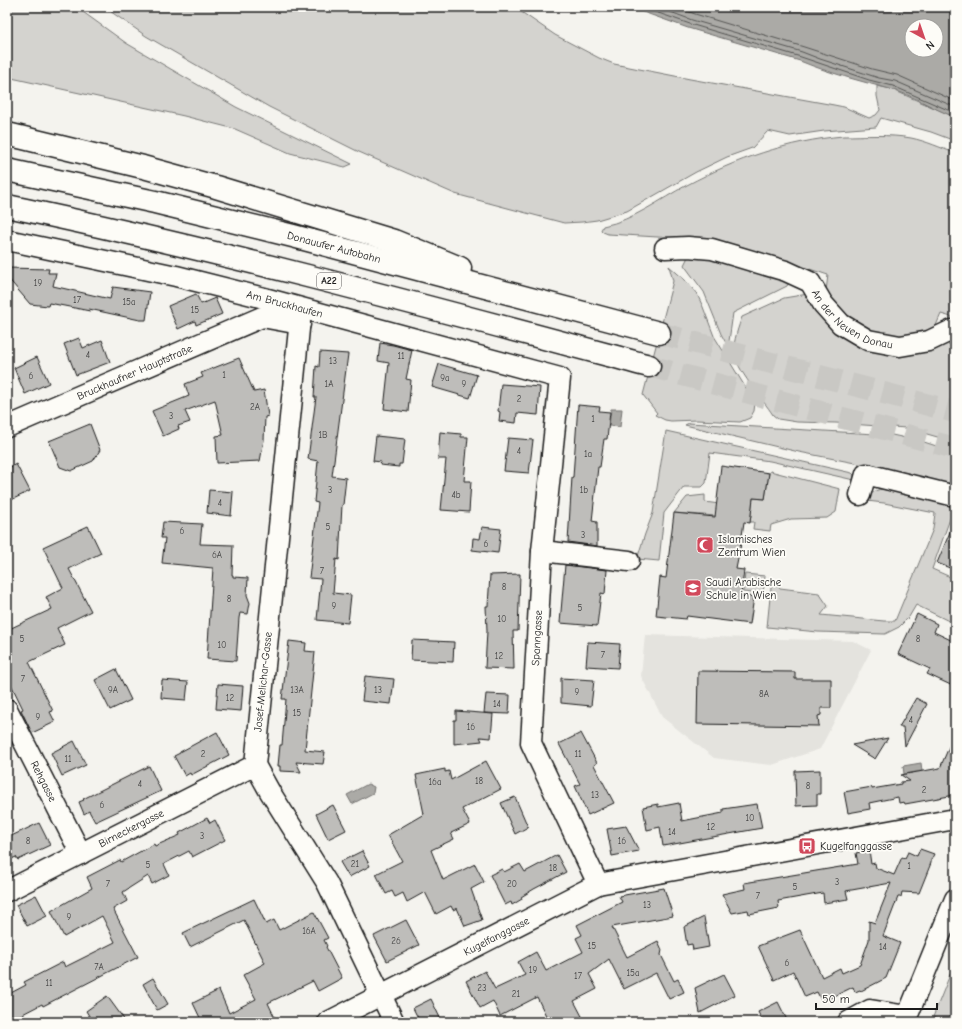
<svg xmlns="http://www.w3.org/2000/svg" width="962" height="1029" font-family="'Comic Neue',sans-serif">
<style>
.built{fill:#e4e3de}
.green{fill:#d4d3cf;stroke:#787876}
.water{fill:#abaaa6;stroke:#72716f;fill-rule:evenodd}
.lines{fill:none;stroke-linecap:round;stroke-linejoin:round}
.shore{stroke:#555553;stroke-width:1}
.building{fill:#bebdba;stroke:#1c1c1c}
.highway-tunnel{stroke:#c9c8c4;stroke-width:22;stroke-dasharray:22 11;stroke-linecap:butt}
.minor-casing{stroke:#1c1c1c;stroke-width:23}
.highway-casing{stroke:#1c1c1c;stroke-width:25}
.minor{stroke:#fdfcf7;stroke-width:20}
.highway{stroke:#fdfcf7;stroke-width:22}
.labels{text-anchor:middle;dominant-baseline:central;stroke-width:3.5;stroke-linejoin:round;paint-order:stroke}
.number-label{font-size:9px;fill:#444}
.shield{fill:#fdfcf7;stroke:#605f5e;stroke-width:1}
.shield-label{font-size:10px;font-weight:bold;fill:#1c1c1c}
.street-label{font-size:11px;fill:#1c1c1c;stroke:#fdfcf7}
.poi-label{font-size:11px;fill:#1c1c1c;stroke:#fdfcf7;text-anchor:start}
</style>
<rect width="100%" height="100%" fill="#f4f3ee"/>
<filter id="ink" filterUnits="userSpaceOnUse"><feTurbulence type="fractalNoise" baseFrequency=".025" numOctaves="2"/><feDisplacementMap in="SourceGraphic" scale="8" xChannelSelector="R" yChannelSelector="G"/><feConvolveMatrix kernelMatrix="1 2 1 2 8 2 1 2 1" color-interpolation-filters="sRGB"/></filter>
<g filter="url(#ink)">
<path class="built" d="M645,635L853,641L871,650L820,749L772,765L762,764L714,758L662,717L641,676Z"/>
<path class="green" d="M7,7H76L126,43L236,107L352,164L345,167L290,153L235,129L184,116L7,77Z
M104,7H514L555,35L599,58L614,64L690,79L834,105L844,107L869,118L876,115L880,110L877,96V86L891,89L955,117V141L931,132L881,118L876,127L824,131L790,136L768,131L752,148L727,157L696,172L627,211L597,220L582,222L564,223L455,194L359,152L269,107L146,36Z
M843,136C865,136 889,134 911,138C926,141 941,148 955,153V318L941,314L934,330L904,339L868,331L831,306L826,291L828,275L736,245L674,238L608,234L603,232L601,230L603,226C634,220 659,200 687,185C736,159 788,141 843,136Z
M697,254L789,282L787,286L733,313L729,341L726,343L721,334L704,292L684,265L688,257Z
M669,266L685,280L697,294L703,307L714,336L755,403L754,411L750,418L740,422L697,420L671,421L665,420L655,415L657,413L643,395L673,281Z
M808,294L831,324L924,349L949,343L955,345V442L906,428L836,423L797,422L778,419L773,415C763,399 735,369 734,351C733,342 739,325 742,317L784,298Z
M689,423L892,435L924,442L955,452V488L855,463L799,452L685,425Z
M666,431L852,473L854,475V480L770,461L710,453L706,483L702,487H684L664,513L659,561L637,559L645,534L653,513Z
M770,471L840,489L836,512L827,518L791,519L771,525L770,531L753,529L754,522H750L753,498L765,499L769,473Z
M882,489L955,505V517L951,516L932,569L955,579V624L916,605L909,617L899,627L885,634L818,632L767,627L772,578L780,588L819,593L828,606L821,615L884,621H895L933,529L935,513L884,503L867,501C869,494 875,490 882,489Z
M705,495V502L726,505L717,516L674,513L687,497Z
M745,574L765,576L763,594L743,592Z
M955,962V1022H946L933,1017Z"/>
<path class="water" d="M629,7H955V117C933,109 913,95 890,89C860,81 829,73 800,61L688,28ZM912,26H936V50H912Z
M611,409H622L620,427L609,426Z
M921,763L922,771L904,774L903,766Z
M368,784L374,787L373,793L352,804L347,795Z"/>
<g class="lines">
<path class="shore" d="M641,7L690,24L801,57L869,80L893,86L955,113
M657,7L692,20L802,52L820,59L879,78L895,81L955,107
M676,7L695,14L804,47L872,69L897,75L955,101"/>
</g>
<path class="building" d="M7,268L49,269L48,273H56L53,286L110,299L113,287L150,292L146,320H140L89,309L90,311L49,303L48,306L30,304L7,277Z
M196,294L201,304L215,298L222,314L196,325L195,321L178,329L168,306Z
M79,338L83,348L102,340L110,362L76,375L64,344Z
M380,343L393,345L412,350L406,379L411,380L408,412L384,409L389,363L378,361Z
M320,352L348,354L332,476L346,478L343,505H342L339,560L336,559L333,593L351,595L348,623L317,620L321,579L309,578L318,503L314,502L318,461L308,459L316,397H314L316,366L319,367Z
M37,357L49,383L25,394L14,368Z
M239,358L254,392L264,390L268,416L265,417L264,440L260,461L217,463L216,436L223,435L215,400L185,411L190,422L178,426L179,429L163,436L152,411L189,396L185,384L203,377L201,373Z
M439,364L477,375L470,398L432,387Z
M501,384L540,387L538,415L517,413L516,423L499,421L500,412L498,411Z
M578,405L600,407L599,411L610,412L607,439H604L600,467H598L592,521L597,522V546L568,542L572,477H573Z
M90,424L100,450L93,461L71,471L60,467L49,441Z
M440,432L461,434V437H468L464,481H471L469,512L441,510L446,459H438Z
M376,436L405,439L402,464H399V467L380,465L381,462L373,461Z
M508,438L533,440L529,473L504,471Z
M16,464L30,491L7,502V469Z
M721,466L769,473L765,499L753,498L750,523L744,522L740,549L736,569L744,570L741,595L754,597L750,624L687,616L686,619L656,616L660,577L666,578L674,513L715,517Z
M209,490L233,492L231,516L207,513Z
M955,520V570L937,563Z
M163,522L202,524L200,544L233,545L232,575H233V577L248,578L247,595L250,603L248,614L240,613L239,618L236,661L207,659L213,568L162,563L165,538H161Z
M88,526L101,553L69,569L91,611L57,628L65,645L29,662L53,711L50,712L55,722L32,733L21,710L23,709L7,676V630L52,609L46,597L63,588L43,547Z
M482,527L501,529L498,553L472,550L473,538L480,539Z
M565,565L607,570L605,594L601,593L597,626L560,623Z
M520,574L518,631H513L514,669L485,668L487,631L486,606H488L490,575Z
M917,614L937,624L934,632L955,642V687L927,674L930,669L898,654Z
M412,640L454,642L453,662L411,660Z
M289,641L306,643L305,651L315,652L305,750L325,752L323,764L296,762L301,772L280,771V766H278L280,745H282L286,699H282Z
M588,642L620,644L618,668L586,666Z
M116,669L131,700L110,710L95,680Z
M698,671L795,672V679H831V708H821V715L818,716L819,726L697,724Z
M365,676L394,679L391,704L362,701Z
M561,678L594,680L591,706L561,703Z
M162,680L188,682L186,700L161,698Z
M218,684L243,686L241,711L216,709Z
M486,694L510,695L509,714L484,713Z
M916,698L927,704L905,746L903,727H899Z
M456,711L493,714L491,738L480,737L482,741L454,744V720H456Z
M217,732L229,755L191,775L190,773L185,776L174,756L180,753V752Z
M581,733L597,763L594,765L614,803L588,815L575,786L580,784L559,744Z
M955,733V795L905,804L904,802L899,803L898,797L869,803L870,809L848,813L844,792L872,787V789L901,784V782L910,781L901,775L940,768Z
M888,738L875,759L852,745Z
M74,741L86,765L62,776L51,753Z
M486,761L501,789L462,809L470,824L451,833L454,839L431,850L443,880L475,864L484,882L471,889L482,920L465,926L457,908L453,910L451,906L436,914L425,892L407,902L403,893L395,897L392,891L386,894L376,874L402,861L388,835L424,814L416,775L445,769V772L449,771L451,780Z
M149,766L161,791L95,822L89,811L84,814L79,802L84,800L83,799Z
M820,770V794H817V805L796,806L795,771Z
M515,797L528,827L515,834L501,803Z
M679,803L682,821L723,813V809L757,804L762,828L663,846L660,827L647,830L643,807L658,804V807Z
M333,805L346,830L328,839L316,814Z
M207,818L210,823L215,820L225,840L192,857L189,851L164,864L169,875L152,884L148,876L123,892L127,901L113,909L138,957L43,1006L42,1004L11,1020L7,1013V995L26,985L24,982L63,962L65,967L115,942L102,916L64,937L51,911L92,888L87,877L120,860L121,862L154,844L155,846L180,835L179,833Z
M39,823L50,845L18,860L16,857L7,861V838Z
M626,826L639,851L612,856L607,829Z
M920,849L934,854L931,860V863L919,893L902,892L901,897H898L883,936L900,943L886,978L861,991L860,990L855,992L853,987L822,1002L817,992L805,997L793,971L774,980L758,946L800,930L822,977L840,968L842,973L860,965L869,940V921L875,923L891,883L846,891L848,899L824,903L823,893L778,901L779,908L749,914L748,910L732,913L722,894L745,889L744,883L858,864L856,853L869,850L871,864L875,863L876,868L894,875L902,857L905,858L908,852L917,856Z
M362,851L370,866L349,877L340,862Z
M557,855L566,872L534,889L521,897L522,899L512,905L511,902L505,905L490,875L502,869L504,872L520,864L525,872Z
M664,888L673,916L612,927L627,957L658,941L662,950L661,955L674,981L678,979L684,992L669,999L656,973L624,989L609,959L589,974L597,989L574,1001L585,1022H549L537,997L500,1016L493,1001L480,1008L466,981L485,971L495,989L525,975L518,962L536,952L546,971L583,952L576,938L582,935L577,925L622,902L619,896Z
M36,895L47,916L27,926L16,905Z
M254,899L266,924L274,920L279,930L314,912L328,938L324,940L327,946L326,947L342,978L318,991L313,981L268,1003L275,1018L267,1022H202L193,1003L219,990L229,1013L256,999L243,975L265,963L244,920L190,947L183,933Z
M704,917L709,947L693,950L692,944L687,945L684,927Z
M406,920L419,945L387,961L374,936Z
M724,974L735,995L700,1013L695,988Z
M153,978L168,1004L157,1010L143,984Z
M107,996L126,1022H93L86,1011Z
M431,999L442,1022H420L413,1008Z
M778,1002L788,1022H763L758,1012Z"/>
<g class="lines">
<path class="highway-tunnel" d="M659,333L955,412
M649,366L955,448"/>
<g class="minor-casing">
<g id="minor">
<path id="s1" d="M7,240L176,276L264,298L560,378L542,551L531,743L598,884"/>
<path id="s2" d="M665,248L688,247L712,249L786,271L810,282L823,304L841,324L868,340L900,346L929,341L952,330L955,331"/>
<path d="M301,309L255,765L270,792L327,883L394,1022"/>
<path id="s3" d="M7,427L262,317L300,324"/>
<path d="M860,495L866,474L955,496"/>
<path d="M542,551L629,561"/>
<path id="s4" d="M7,709L81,854"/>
<path id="s5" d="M7,891L255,765"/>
<path id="s6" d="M328,1022L598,884L955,819"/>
<path d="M848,1022L870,1010L907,1016"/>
<path d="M905,1022L955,899"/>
</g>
</g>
<g class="highway-casing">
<g id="highway">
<path d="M7,134L143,167L216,187L394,241L460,268"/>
<path id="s7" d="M7,170L155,202L293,236L659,333"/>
<path d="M7,206C223,251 436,309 649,366"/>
</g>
</g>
<use href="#minor" class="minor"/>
<use href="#highway" class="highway"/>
</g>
</g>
<defs>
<g id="mosque-square" transform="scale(0.9)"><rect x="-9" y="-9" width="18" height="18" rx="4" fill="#d1495b" stroke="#fdfcf7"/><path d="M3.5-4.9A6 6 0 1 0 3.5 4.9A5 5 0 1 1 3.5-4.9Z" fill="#fff"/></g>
<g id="school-square" transform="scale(0.9)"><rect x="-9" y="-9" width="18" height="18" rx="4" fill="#d1495b" stroke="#fdfcf7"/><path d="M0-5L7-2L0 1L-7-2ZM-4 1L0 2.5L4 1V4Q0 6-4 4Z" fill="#fff"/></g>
<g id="bus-square" transform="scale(0.9)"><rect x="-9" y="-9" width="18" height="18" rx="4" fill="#d1495b" stroke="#fdfcf7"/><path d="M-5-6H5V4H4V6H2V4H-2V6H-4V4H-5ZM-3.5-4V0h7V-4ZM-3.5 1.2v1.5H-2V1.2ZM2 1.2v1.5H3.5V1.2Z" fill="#fff"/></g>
</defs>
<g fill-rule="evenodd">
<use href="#mosque-square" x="705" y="545"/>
<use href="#school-square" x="693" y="588"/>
<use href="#bus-square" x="807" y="846"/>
</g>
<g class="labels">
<g class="number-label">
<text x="38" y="283">19</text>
<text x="77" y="300">17</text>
<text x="129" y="302">15a</text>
<text x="195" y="310">15</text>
<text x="88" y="355">4</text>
<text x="401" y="356">11</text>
<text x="333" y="361">13</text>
<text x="224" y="375">1</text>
<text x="31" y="376">6</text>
<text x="445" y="378">9a</text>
<text x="329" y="384">1A</text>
<text x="464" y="384">9</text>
<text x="519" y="399">2</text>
<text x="255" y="407">2A</text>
<text x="171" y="416">3</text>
<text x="593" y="419">1</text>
<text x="323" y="435">1B</text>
<text x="519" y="451">4</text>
<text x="588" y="454">1a</text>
<text x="330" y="490">3</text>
<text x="584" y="490">1b</text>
<text x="456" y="495">4b</text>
<text x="220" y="503">4</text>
<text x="328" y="527">5</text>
<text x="182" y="531">6</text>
<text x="583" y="535">3</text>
<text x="486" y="544">6</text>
<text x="217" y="555">6A</text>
<text x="322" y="571">7</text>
<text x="504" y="587">8</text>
<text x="229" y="599">8</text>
<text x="334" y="606">9</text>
<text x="580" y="608">5</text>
<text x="502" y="619">10</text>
<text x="22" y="639">5</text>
<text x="918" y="639">8</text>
<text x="222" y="645">10</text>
<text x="603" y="655">7</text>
<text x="499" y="656">12</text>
<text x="23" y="679">7</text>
<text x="113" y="690">9A</text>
<text x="297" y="690">13A</text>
<text x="378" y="690">13</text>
<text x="577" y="692">9</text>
<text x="764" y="694">8A</text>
<text x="230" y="698">12</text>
<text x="497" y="704">14</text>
<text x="297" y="713">15</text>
<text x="38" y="717">9</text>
<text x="911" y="720">4</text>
<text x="471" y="727">16</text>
<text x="203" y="754">2</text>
<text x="578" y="754">11</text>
<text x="68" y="759">11</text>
<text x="479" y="781">18</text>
<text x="435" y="782">16a</text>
<text x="140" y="784">4</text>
<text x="808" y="786">8</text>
<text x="924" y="790">2</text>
<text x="595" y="795">13</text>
<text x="102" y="805">6</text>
<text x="750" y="818">10</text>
<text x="711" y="827">12</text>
<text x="672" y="832">14</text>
<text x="202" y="836">3</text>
<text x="28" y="841">8</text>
<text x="622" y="841">16</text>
<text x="355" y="864">21</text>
<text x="148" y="865">5</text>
<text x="909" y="866">1</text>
<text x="553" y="868">18</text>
<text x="837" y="882">3</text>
<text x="108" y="884">7</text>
<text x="512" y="884">20</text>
<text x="795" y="887">5</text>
<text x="758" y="896">7</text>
<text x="647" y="905">13</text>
<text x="69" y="917">9</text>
<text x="309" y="931">16A</text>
<text x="396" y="941">26</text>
<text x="592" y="946">15</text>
<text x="883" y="947">14</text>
<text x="787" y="963">6</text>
<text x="99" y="967">7A</text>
<text x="533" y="970">19</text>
<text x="633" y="973">15a</text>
<text x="578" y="976">17</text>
<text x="49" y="983">11</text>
<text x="482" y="988">23</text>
<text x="516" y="994">21</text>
</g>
<rect class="shield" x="317" y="273" width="24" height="16" rx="3"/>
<g class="shield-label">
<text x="329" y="281">A22</text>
</g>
<g class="street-label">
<text stroke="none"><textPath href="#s7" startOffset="336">Donauufer Autobahn</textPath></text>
<text stroke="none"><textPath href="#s1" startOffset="285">Am Bruckhaufen</textPath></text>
<text stroke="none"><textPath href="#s2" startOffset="210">An der Neuen Donau</textPath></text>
<text stroke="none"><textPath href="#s3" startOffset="139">Bruckhaufner Hauptstraße</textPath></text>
<text transform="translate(537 638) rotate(-87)">Spanngasse</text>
<text transform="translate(263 682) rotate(-84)">Josef-Melichar-Gasse</text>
<text stroke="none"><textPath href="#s4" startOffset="81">Rehgasse</textPath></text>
<text stroke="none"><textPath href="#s5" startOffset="139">Birneckergasse</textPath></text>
<text stroke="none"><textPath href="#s6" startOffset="189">Kugelfanggasse</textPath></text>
</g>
<g class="poi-label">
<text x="718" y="539">Islamisches<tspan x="718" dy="13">Zentrum Wien</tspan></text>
<text x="706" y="582">Saudi Arabische<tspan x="706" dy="13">Schule in Wien</tspan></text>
<text x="820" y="846">Kugelfanggasse</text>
</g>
</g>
<rect width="962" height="1029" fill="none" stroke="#fdfcf7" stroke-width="24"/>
<rect x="12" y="12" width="938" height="1005" fill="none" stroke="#1c1c1c" stroke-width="1.5" filter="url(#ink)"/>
<g transform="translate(924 38) rotate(140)"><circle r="19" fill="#fdfcf7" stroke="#a3a29f"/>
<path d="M0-3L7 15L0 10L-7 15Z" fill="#d1495b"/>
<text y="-6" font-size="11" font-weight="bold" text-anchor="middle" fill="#1c1c1c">N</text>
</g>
<path d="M816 1003v6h121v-6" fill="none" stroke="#1c1c1c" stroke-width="2"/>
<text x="822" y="1003" font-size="12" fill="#1c1c1c" stroke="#fdfcf7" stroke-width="3" paint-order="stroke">50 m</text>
</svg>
